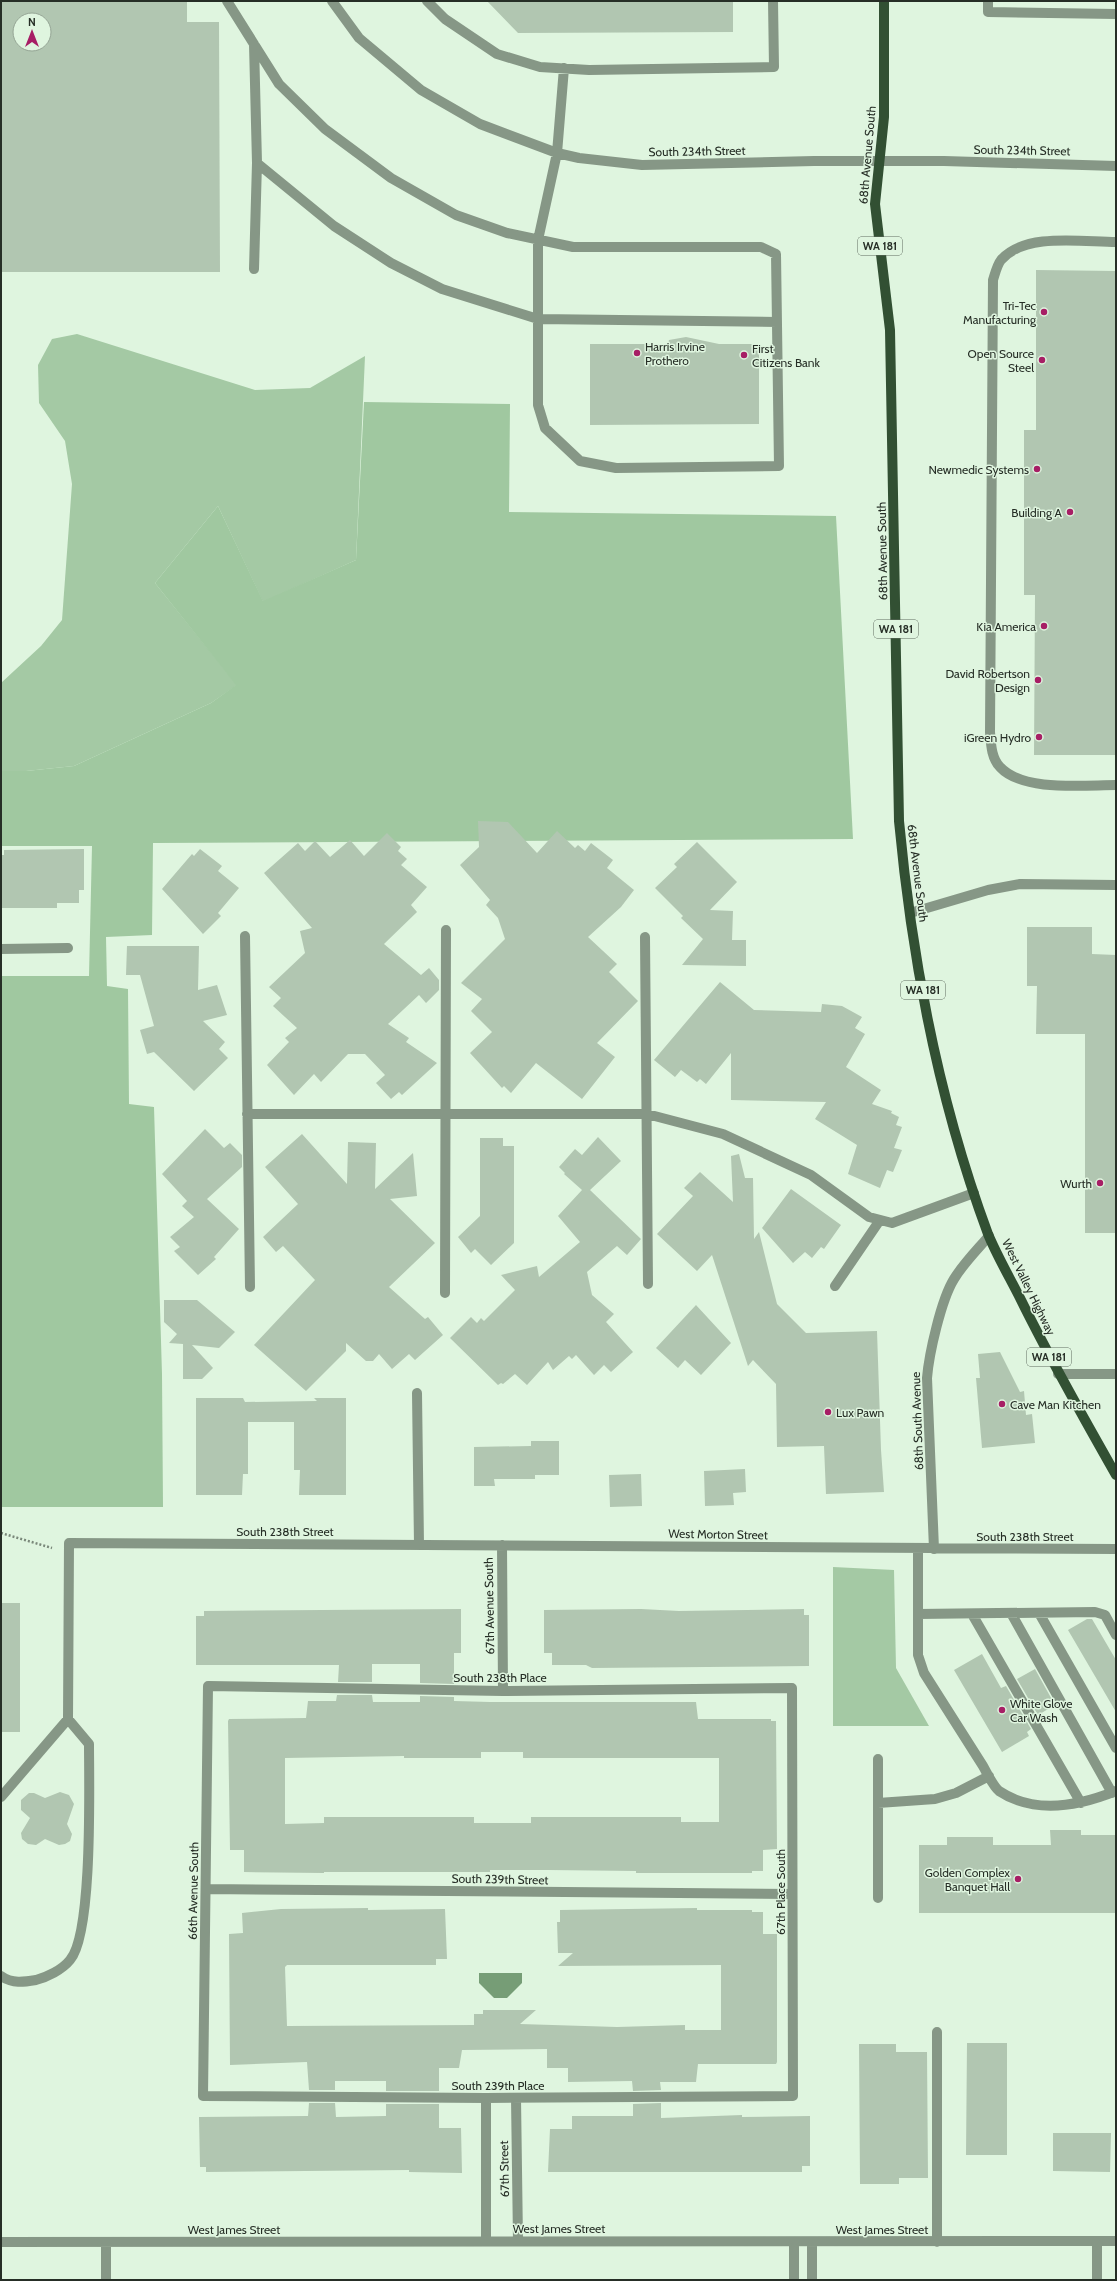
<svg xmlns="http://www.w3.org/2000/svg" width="1117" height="2281" font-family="Cabin,sans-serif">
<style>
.green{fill:#a4c9a4}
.forest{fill:#a0c8a0}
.water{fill:#769d76}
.building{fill:#b1c6b1;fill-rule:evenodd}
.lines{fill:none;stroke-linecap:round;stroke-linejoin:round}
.path{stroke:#7a887a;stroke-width:2.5;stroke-dasharray:2 2;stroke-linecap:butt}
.minor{stroke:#869786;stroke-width:10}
.major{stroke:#325033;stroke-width:10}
.poi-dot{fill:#a71e65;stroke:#dff5df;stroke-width:1.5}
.labels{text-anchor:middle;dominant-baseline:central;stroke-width:3;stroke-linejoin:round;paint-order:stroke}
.shield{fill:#dff5df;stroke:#5e6a5e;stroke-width:1}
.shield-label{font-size:11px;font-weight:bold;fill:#262e26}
.street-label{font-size:12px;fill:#262e26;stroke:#dff5df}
.poi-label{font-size:12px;fill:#262e26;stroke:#dff5df;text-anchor:end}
</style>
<rect width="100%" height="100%" fill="#dff5df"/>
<path class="green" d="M77,334L255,390L310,388L365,356L356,560L263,602L218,506L155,583L237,685L211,703L74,766L26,771H1V683L41,646L62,620L72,484L65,441L39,403L38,365L52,339Z
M833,1567L894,1570L896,1668L929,1726H833Z"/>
<path class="forest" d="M364,402L510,404L509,512L836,516L853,839L153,843L152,935L106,937L107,986L128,989L129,1104L154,1107L162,1374L163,1507H1V976H89L92,846H1V771H26L74,766L211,703L236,685L155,583L218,506L263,601L356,560Z"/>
<path class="water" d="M479,1973H522V1983L507,1998H494L479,1983Z"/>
<path class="building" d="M1,1H187V22H219L220,272H1ZM20,20H44V44H20Z
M487,1H733V32L518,33Z
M1036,270L1116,271V755H1034L1035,595H1024V430H1036Z
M686,337L719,344H759V424L590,425V344H668L669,340Z
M478,821L508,822L537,853L557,831L575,848L578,845L585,851L591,843L613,860L607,868L634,890L621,907L588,937L617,964L609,972L638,1001L597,1043L615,1057L582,1099L536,1063L511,1093L504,1086L502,1088L470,1053L492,1032L471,1011L482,999L461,983L505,939L498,918L486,905L490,900L460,865L479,847Z
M387,833L401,847L398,851L407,859L401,865L427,887L411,905L417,912L384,944L421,975L429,968L439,980V990L426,1003L419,995L388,1024L409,1038L406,1042L437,1063L402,1095L399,1092L391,1099L376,1083L385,1075L365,1054H348L321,1082L314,1074L294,1095L267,1065L289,1042L285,1038L297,1028L273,1006L281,998L269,987L305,953L300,931L312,928L264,873L298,843L305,851L315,841L330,857L350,840L364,856Z
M697,842L737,882L710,910L733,911L732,940H746V966L682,965L703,939L681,918L683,916L655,888L677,867L674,864Z
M84,849V890H79V903H57V908H1V855H4V850Z
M200,849L222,866L218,871L239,888L218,913L221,916L203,934L162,889L192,854L194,856Z
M1027,927H1092V954L1116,955V1233H1085V1034H1036L1037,986H1027Z
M127,946H199L198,990L217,985L227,1015L203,1021L225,1042L219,1049L228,1058L194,1091L154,1052L147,1054L140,1030L154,1026L140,975H126Z
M720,982L754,1010L821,1012L822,1004L842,1006L862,1017L855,1028L865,1034L846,1067L881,1090L872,1104L892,1111L891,1113L899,1117L896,1125L902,1127L894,1148L902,1150L893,1172L887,1170L880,1188L848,1174L857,1145L815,1119L826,1102L731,1100V1053L706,1084L700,1079L697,1082L681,1070L675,1077L654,1060Z
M205,1129L224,1148L230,1143L242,1155V1167L207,1199L239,1229L214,1257L216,1259L198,1275L174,1251L180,1247L170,1237L194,1217L182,1206L187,1201L162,1174Z
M302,1134L347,1184L348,1142L376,1143L375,1189L413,1153L417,1196L390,1199L435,1243L389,1287L425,1319L428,1317L443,1335L415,1360L409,1354L392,1369L379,1354L373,1361H366L346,1343V1351L306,1391L254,1345L315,1280L283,1246L276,1252L263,1237L298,1204L265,1167Z
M598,1137L621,1161L590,1190L641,1239L627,1255L617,1246L587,1272L592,1295L614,1314L606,1322L633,1352L611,1372L604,1365L594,1375L576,1355L572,1359L569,1356L553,1370L548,1362L527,1385L515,1374L503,1384L501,1383L498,1385L450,1338L471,1317L477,1323L481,1318L484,1321L515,1290L501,1275L537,1266L539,1277L580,1242L558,1216L582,1190L564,1174L565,1173L559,1167L575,1149L582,1155Z
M480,1138H503V1146H514V1243L491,1265L475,1249L471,1253L458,1237L480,1216Z
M739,1154L745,1178H753L754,1239L759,1232L777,1304L806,1333L877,1331L881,1450L884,1492L826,1494L824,1446L777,1447L776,1384L753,1360L748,1366L712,1255L697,1271L657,1234L693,1196L684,1188L700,1172L733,1202L731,1156Z
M791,1189L841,1225L824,1249L821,1247L812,1258L805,1252L793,1263L762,1228Z
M164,1300H197L235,1332L219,1348L192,1345L213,1368L202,1379H183V1344L169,1343L177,1334L164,1322Z
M696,1305L731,1343L701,1375L685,1360L678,1368L656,1348Z
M1000,1352L1020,1392L1024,1391L1026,1415L1032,1414L1035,1443L982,1448L976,1378H980L978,1354Z
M196,1398H243L245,1402L317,1401L314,1398H346V1495H299L300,1470H294V1422H248V1474H243L242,1495H196Z
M531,1441H559V1475H535V1479H494L495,1486H474V1447L531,1446Z
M745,1469L746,1492L733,1493L734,1505L705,1506L704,1471Z
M641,1474L642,1506L610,1507L609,1475Z
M1,1603H20V1732H1Z
M461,1609V1653H454V1684L420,1683V1664H372V1682H338L339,1665H196V1616H204V1611Z
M641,1609L679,1611L804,1609V1615H809V1666L592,1668L586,1665H552V1653H544V1610Z
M1087,1619H1092L1116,1660V1712L1068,1630Z
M982,1654L1001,1688L1006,1686L1031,1729L1027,1732L1029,1736L1002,1752L954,1670Z
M1035,1669L1055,1705L1038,1715L1017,1679Z
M337,1695H372L373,1702H420V1696L454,1697V1701L490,1702H696L698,1719H771V1721H776L777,1849L763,1850V1871H752V1873H636V1871L548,1870H490V1872H324V1873L244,1872V1850H230L228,1721L229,1719L306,1718L308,1701H336ZM481,1752H523V1758H719V1822H681V1817H531V1823H474V1817H324V1823L285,1824V1758L404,1756V1758H481Z
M60,1792L69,1795L74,1804L67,1824L72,1834L70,1841L65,1844L59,1845L45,1839L36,1845L28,1844L22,1839L21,1833L30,1818L21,1810V1800L29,1793H34L45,1798Z
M1050,1830H1081V1835H1116V1913H919V1845H947V1837H993V1845H1051Z
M368,1908V1910L445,1909L447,1959H436V1965H287L285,1967L287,2026L474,2025V2014H483V2010H536L520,2024L617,2027L685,2025V2030H721V1965L558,1966L573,1953H558L557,1922H560V1910L697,1908V1910H752V1912H763V1934H777V2062L776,2064H698L696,2082H660L661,2090L633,2091L632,2081L568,2082V2068H547V2049L462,2050L459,2068H439V2091H386V2081H335V2090H309L307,2062L230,2065L229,1934L243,1933L242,1913L281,1909Z
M967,2043H1007V2155H966Z
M859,2044H896V2052H927L928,2178H899V2184H860Z
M309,2103H335L336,2117L386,2116V2104H439V2128H461L462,2173L409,2172V2170L206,2172V2167H200L199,2117L308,2116Z
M661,2103V2118L742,2115V2117L810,2116V2166H802V2172H548L550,2129H572V2116H633V2104Z
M1053,2133H1111L1110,2172L1053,2171Z"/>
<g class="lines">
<path class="path" d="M1,1533L52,1548"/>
<path class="minor" d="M227,1L279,84L325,129L391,178L456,215L507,233L573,247H761L776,254L779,466L616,468L580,461L545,428L538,405V240L557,153L564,68
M332,1L359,38L421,90L480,124L557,153L579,158L642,165L814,161H944L1116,166
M427,1L445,19L497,54L540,67L589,70L774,67L773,1
M988,1V12L1116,14
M254,44L257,163L254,269
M257,163L334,226L391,263L442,289L538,319L777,322
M1116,242C1083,242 1025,232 1001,260C997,265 995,274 993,280L990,732C991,743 991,758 1000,767C1023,792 1084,785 1116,785
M910,913L988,890L1020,884L1116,885
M245,936L250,1287
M645,937L648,1284
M1,949L68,948
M247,1114H647L723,1134L811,1175L869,1217L892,1223L974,1193
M835,1286L880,1220
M445,1293L446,930
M1058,1374H1116
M417,1393L419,1545
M502,1545L503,1691
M918,1549V1655L924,1673C944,1704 963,1735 983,1766C987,1773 993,1786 999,1791C1035,1815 1079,1806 1116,1791
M934,1549L927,1378C929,1354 941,1300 954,1279C963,1264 977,1250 989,1236
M1011,1613L1112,1793
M1039,1613L1116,1748
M918,1614L1095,1612L1105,1615L1116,1635
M972,1614L1081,1803
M208,1686L503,1691L792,1688L793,2096L486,2098L203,2096Z
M878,1759V1803
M1,1797L68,1719L69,1543L1116,1549
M206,1889L792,1894
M878,1898V1803L935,1799L956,1793L989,1776
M1,1976C12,1984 24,1982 36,1980C47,1977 62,1970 70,1960C93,1934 89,1784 89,1744L68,1719
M937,2032V2242
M486,2098V2241
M516,2098L518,2241
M1097,2241V2280
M1,2242L1116,2241
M794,2242V2280
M812,2242V2280
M106,2243V2280"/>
<path class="major" d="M884,1V117L875,204L890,330L899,821C912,961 939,1102 988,1234C997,1256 1010,1278 1021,1300C1050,1359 1083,1417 1116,1475"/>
</g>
<g class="poi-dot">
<circle cx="1044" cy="312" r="4"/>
<circle cx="637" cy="353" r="4"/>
<circle cx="744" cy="355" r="4"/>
<circle cx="1042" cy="360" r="4"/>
<circle cx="1037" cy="469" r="4"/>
<circle cx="1070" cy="512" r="4"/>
<circle cx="1044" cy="626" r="4"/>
<circle cx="1038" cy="680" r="4"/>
<circle cx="1039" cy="737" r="4"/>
<circle cx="1100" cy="1183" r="4"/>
<circle cx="1002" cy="1404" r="4"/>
<circle cx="828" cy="1412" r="4"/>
<circle cx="1002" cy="1710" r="4"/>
<circle cx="1018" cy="1879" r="4"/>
</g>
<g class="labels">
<g class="shield">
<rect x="858" y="237" width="44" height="18" rx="3"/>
<rect x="874" y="620" width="44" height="18" rx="3"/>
<rect x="901" y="981" width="44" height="18" rx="3"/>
<rect x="1027" y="1348" width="44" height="18" rx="3"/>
</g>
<g class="shield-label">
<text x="880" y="246">WA 181</text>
<text x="896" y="629">WA 181</text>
<text x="923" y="990">WA 181</text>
<text x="1049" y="1357">WA 181</text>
</g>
<g class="street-label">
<text transform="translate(1022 150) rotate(1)">South 234th Street</text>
<text transform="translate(697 151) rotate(-1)">South 234th Street</text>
<text transform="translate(867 155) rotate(-85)">68th Avenue South</text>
<text transform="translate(882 551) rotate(-91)">68th Avenue South</text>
<text transform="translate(918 873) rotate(83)">68th Avenue South</text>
<text transform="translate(1029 1287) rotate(64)">West Valley Highway</text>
<text transform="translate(917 1421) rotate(-92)">68th South Avenue</text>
<text x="285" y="1531">South 238th Street</text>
<text transform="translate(718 1534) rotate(1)">West Morton Street</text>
<text x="1025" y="1536">South 238th Street</text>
<text transform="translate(489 1606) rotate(-91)">67th Avenue South</text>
<text x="500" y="1677">South 238th Place</text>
<text transform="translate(500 1879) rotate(1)">South 239th Street</text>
<text transform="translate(193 1891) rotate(-89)">66th Avenue South</text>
<text transform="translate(780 1892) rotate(-90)">67th Place South</text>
<text x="498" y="2085">South 239th Place</text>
<text transform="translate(504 2169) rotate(-91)">67th Street</text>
<text x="559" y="2228">West James Street</text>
<text x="234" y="2229">West James Street</text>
<text x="882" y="2229">West James Street</text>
</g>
<g class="poi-label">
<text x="1036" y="305">Tri-Tec<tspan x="1036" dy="14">Manufacturing</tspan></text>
<text x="645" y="346" text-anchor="start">Harris Irvine<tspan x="645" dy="14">Prothero</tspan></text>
<text x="752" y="348" text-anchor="start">First<tspan x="752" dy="14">Citizens Bank</tspan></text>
<text x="1034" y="353">Open Source<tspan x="1034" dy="14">Steel</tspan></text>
<text x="1029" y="469">Newmedic Systems</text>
<text x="1062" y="512">Building A</text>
<text x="1036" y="626">Kia America</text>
<text x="1030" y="673">David Robertson<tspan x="1030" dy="14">Design</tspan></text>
<text x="1031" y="737">iGreen Hydro</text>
<text x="1092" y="1183">Wurth</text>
<text x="1010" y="1404" text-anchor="start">Cave Man Kitchen</text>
<text x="836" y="1412" text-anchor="start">Lux Pawn</text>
<text x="1010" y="1703" text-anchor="start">White Glove<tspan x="1010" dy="14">Car Wash</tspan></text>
<text x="1010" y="1872">Golden Complex<tspan x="1010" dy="14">Banquet Hall</tspan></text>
</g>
</g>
<rect width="1117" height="2281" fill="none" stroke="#262e26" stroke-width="4"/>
<g transform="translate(32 32)"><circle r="19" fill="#dff5df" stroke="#95a595"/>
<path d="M0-3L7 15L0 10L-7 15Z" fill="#a71e65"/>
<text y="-6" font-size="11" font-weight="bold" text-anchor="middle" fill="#262e26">N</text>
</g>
</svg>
